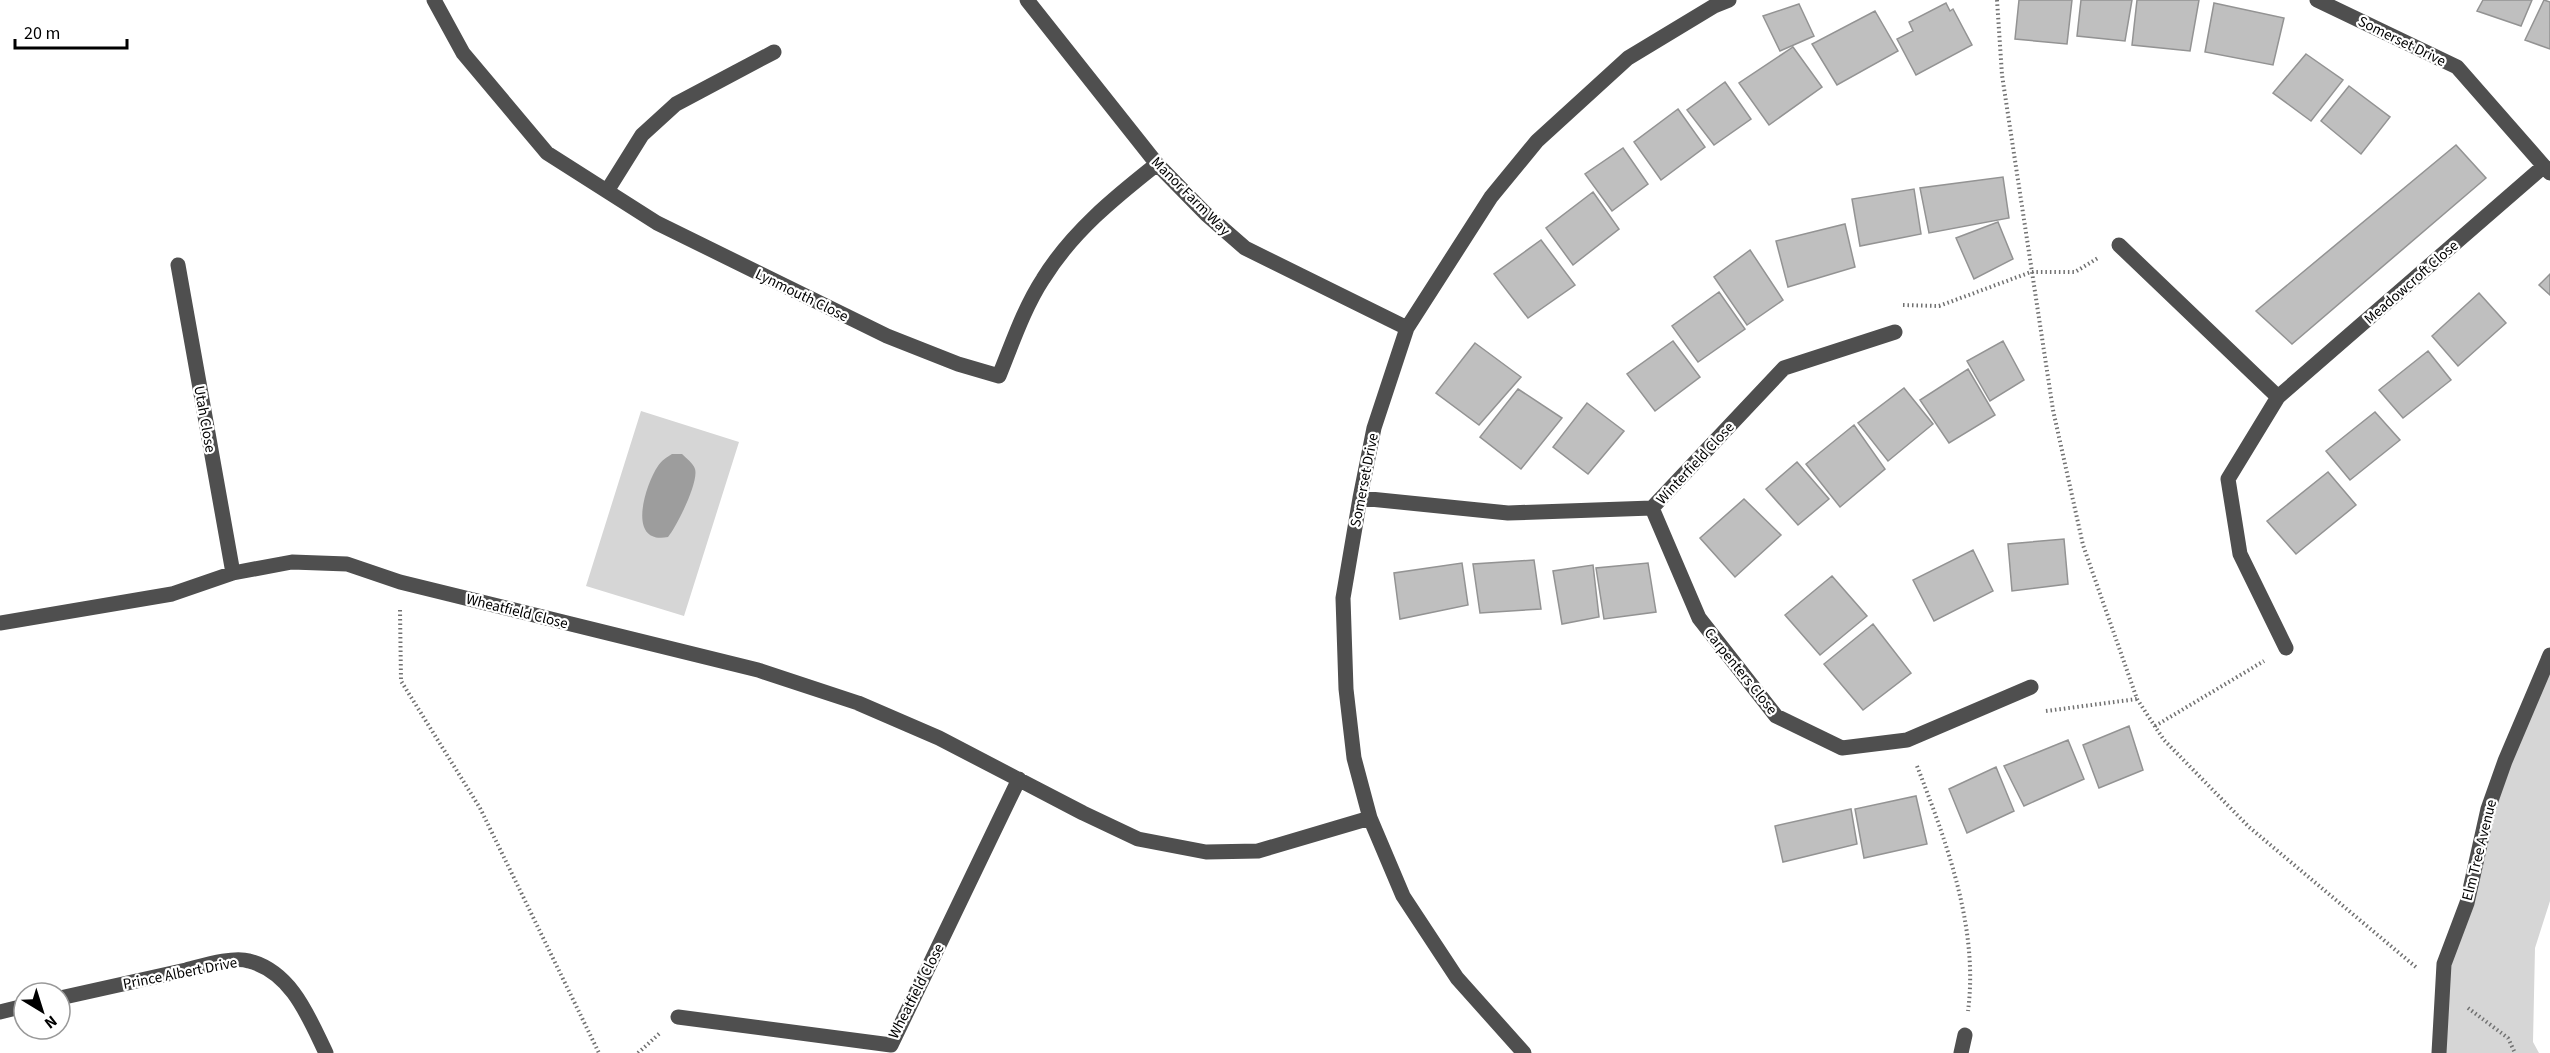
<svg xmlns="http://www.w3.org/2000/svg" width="2550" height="1053" font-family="'Source Sans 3',sans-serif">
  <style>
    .green { fill: #d6d6d6 }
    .water { fill: #9d9d9d }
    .building { fill: #bfbfbf; stroke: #939393; stroke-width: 1.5 }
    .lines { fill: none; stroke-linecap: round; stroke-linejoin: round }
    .path { stroke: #717171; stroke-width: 4; stroke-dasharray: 1.5 3; stroke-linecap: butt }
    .minor { stroke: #4f4f4f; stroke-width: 15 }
    .labels { text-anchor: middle; stroke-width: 4.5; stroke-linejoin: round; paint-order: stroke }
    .street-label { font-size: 15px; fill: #000; stroke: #fff }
  </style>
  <rect width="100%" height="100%" fill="#fff"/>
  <path class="green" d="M641,411L739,442L684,616L586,586Z
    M2550,655V901L2535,948L2533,1042L2539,1053H2442V989L2488,809Z"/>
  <path class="water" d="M672,454H682C686,458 693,463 695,469C699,482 677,526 668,537C626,545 645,485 658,466C661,461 667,457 672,454Z"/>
  <path class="building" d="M2019,0H2072L2067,44L2015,39Z
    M2081,0H2132L2125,41L2077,36Z
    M2137,0H2199L2190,51L2132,45Z
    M2483,0H2532L2521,26L2477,11Z
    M2544,0L2550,2V49L2525,40Z
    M1946,3L1950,11L1953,9L1972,45L1916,75L1897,39L1913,31L1909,22Z
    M2214,3L2284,18L2273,65L2205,52Z
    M1799,4L1814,36L1780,51L1763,16Z
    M1875,11L1898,51L1837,85L1812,44Z
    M1793,47L1822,87L1769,125L1739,83Z
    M2306,54L2343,80L2311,121L2273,93Z
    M1725,82L1751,119L1714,145L1687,110Z
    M2349,86L2390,117L2361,154L2321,121Z
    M1678,109L1705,147L1661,180L1634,142Z
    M2456,145L2486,178L2292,344L2256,311Z
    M1623,148L1648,184L1612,211L1585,174Z
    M2003,177L2009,218L1929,233L1920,188Z
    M1914,189L1921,234L1860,246L1852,199Z
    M1593,192L1619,229L1573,265L1546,228Z
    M1998,222L2013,259L1974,279L1956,238Z
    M1845,224L1855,267L1788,287L1776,241Z
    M1541,240L1575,285L1528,318L1494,274Z
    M1750,250L1783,300L1747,325L1714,277Z
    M2550,274V295L2539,285Z
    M1719,292L1745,329L1698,362L1672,326Z
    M2479,293L2506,323L2458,366L2432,336Z
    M1673,341L1700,377L1655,411L1627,374Z
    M2003,341L2024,380L1990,401L1967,361Z
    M1475,343L1521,377L1479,425L1436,393Z
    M2428,351L2451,380L2403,418L2379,390Z
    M1968,369L1995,415L1949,443L1920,400Z
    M1904,388L1933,424L1888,461L1858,423Z
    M1518,389L1562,418L1521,469L1480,437Z
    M1587,403L1624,431L1588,474L1553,447Z
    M2375,412L2400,440L2350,480L2326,451Z
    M1854,425L1885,469L1840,507L1806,464Z
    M1797,462L1829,499L1798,525L1766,489Z
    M2328,472L2356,505L2296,554L2267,521Z
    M1744,499L1781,535L1735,577L1700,538Z
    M2064,539L2068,584L2012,591L2008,544Z
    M1973,550L1993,591L1934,621L1913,580Z
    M1534,560L1541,609L1480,613L1473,564Z
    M1462,563L1468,605L1400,619L1394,573Z
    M1648,563L1656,612L1604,619L1596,568Z
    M1593,565L1599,617L1562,624L1553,571Z
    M1832,576L1867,616L1820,655L1785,615Z
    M1873,624L1911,673L1863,710L1824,664Z
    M2129,726L2143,770L2099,788L2083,745Z
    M2068,740L2084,779L2024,806L2004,766Z
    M1996,767L2014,811L1967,833L1949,789Z
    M1916,796L1927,844L1864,858L1855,809Z
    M1851,809L1857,844L1783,862L1775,826Z"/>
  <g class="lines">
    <path class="path" d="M1997,0L2002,75L2053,410L2083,545L2137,699L2164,740L2249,827L2417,968
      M1903,305L1939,306L2031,272H2075L2098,258
      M400,610L401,681L480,808L599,1053
      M2046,711L2137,699
      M2155,726L2264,661
      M1917,766C1946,841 1979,928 1968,1011
      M2468,1008L2508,1038L2515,1053
      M638,1053L660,1033"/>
    <path class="minor" d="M434,0L463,53L547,153L657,223L887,336L958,364L999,376C1012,344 1024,308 1043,279C1072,232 1114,198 1157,164
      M1027,0L1157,164L1206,214L1245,248L1407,328
      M2317,0L2457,67L2550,173
      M607,191L642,135L676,104L774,52
      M2119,245L2278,397
      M178,265L233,573
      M1360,498L1508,513L1652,508L1784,368L1895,332
      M1652,508L1699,618L1776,716L1842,748L1907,740L2031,687
      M0,623L172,594L233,573L292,562L347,564L400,582L758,670L858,703L939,738L1083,813L1138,839L1206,852L1258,851L1370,818
      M2286,648L2240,554L2228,479L2278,397L2544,166
      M60,998C102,989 144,979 186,970C202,966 233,956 249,961C292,972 309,1018 326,1053
      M0,1012L24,1006
      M678,1017L891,1045L1019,779
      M1524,1053L1457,978L1403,896L1370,818L1354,758L1346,689L1343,598L1360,498L1374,428L1407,328L1491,197L1537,141L1628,58L1714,6L1729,0
      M1961,1053L1965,1035
      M2439,1053L2444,964L2467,903L2488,809L2505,761L2550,655"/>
  </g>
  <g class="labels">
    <g class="street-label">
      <text transform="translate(2402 41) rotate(26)" y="5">Somerset Drive</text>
      <text transform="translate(1191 196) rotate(45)" y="5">Manor Farm Way</text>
      <text transform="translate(2411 282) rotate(-41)" y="5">Meadowcroft Close</text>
      <text transform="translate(802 295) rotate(26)" y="5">Lynmouth Close</text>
      <text transform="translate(205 419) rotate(80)" y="5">Utah Close</text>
      <text transform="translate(1695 463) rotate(-47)" y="5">Winterfield Close</text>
      <text transform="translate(1364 480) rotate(-79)" y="5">Somerset Drive</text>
      <text transform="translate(517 611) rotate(14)" y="5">Wheatfield Close</text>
      <text transform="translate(1741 671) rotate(51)" y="5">Carpenters Close</text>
      <text transform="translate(2479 850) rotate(-76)" y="5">Elm Tree Avenue</text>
      <text transform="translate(180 973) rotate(-11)" y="5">Prince Albert Drive</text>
      <text transform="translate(916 991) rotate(-63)" y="5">Wheatfield Close</text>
    </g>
  </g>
  <g transform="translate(42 1011) rotate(142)"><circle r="28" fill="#ffffff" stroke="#999999" stroke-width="1.5"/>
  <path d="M0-4.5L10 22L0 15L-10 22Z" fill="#000000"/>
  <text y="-9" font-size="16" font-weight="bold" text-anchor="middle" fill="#000000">N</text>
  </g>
  <path d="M15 39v9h112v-9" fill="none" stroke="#000000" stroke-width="3"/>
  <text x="24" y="39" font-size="18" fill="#000000" stroke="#ffffff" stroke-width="4.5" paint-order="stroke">20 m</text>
</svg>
